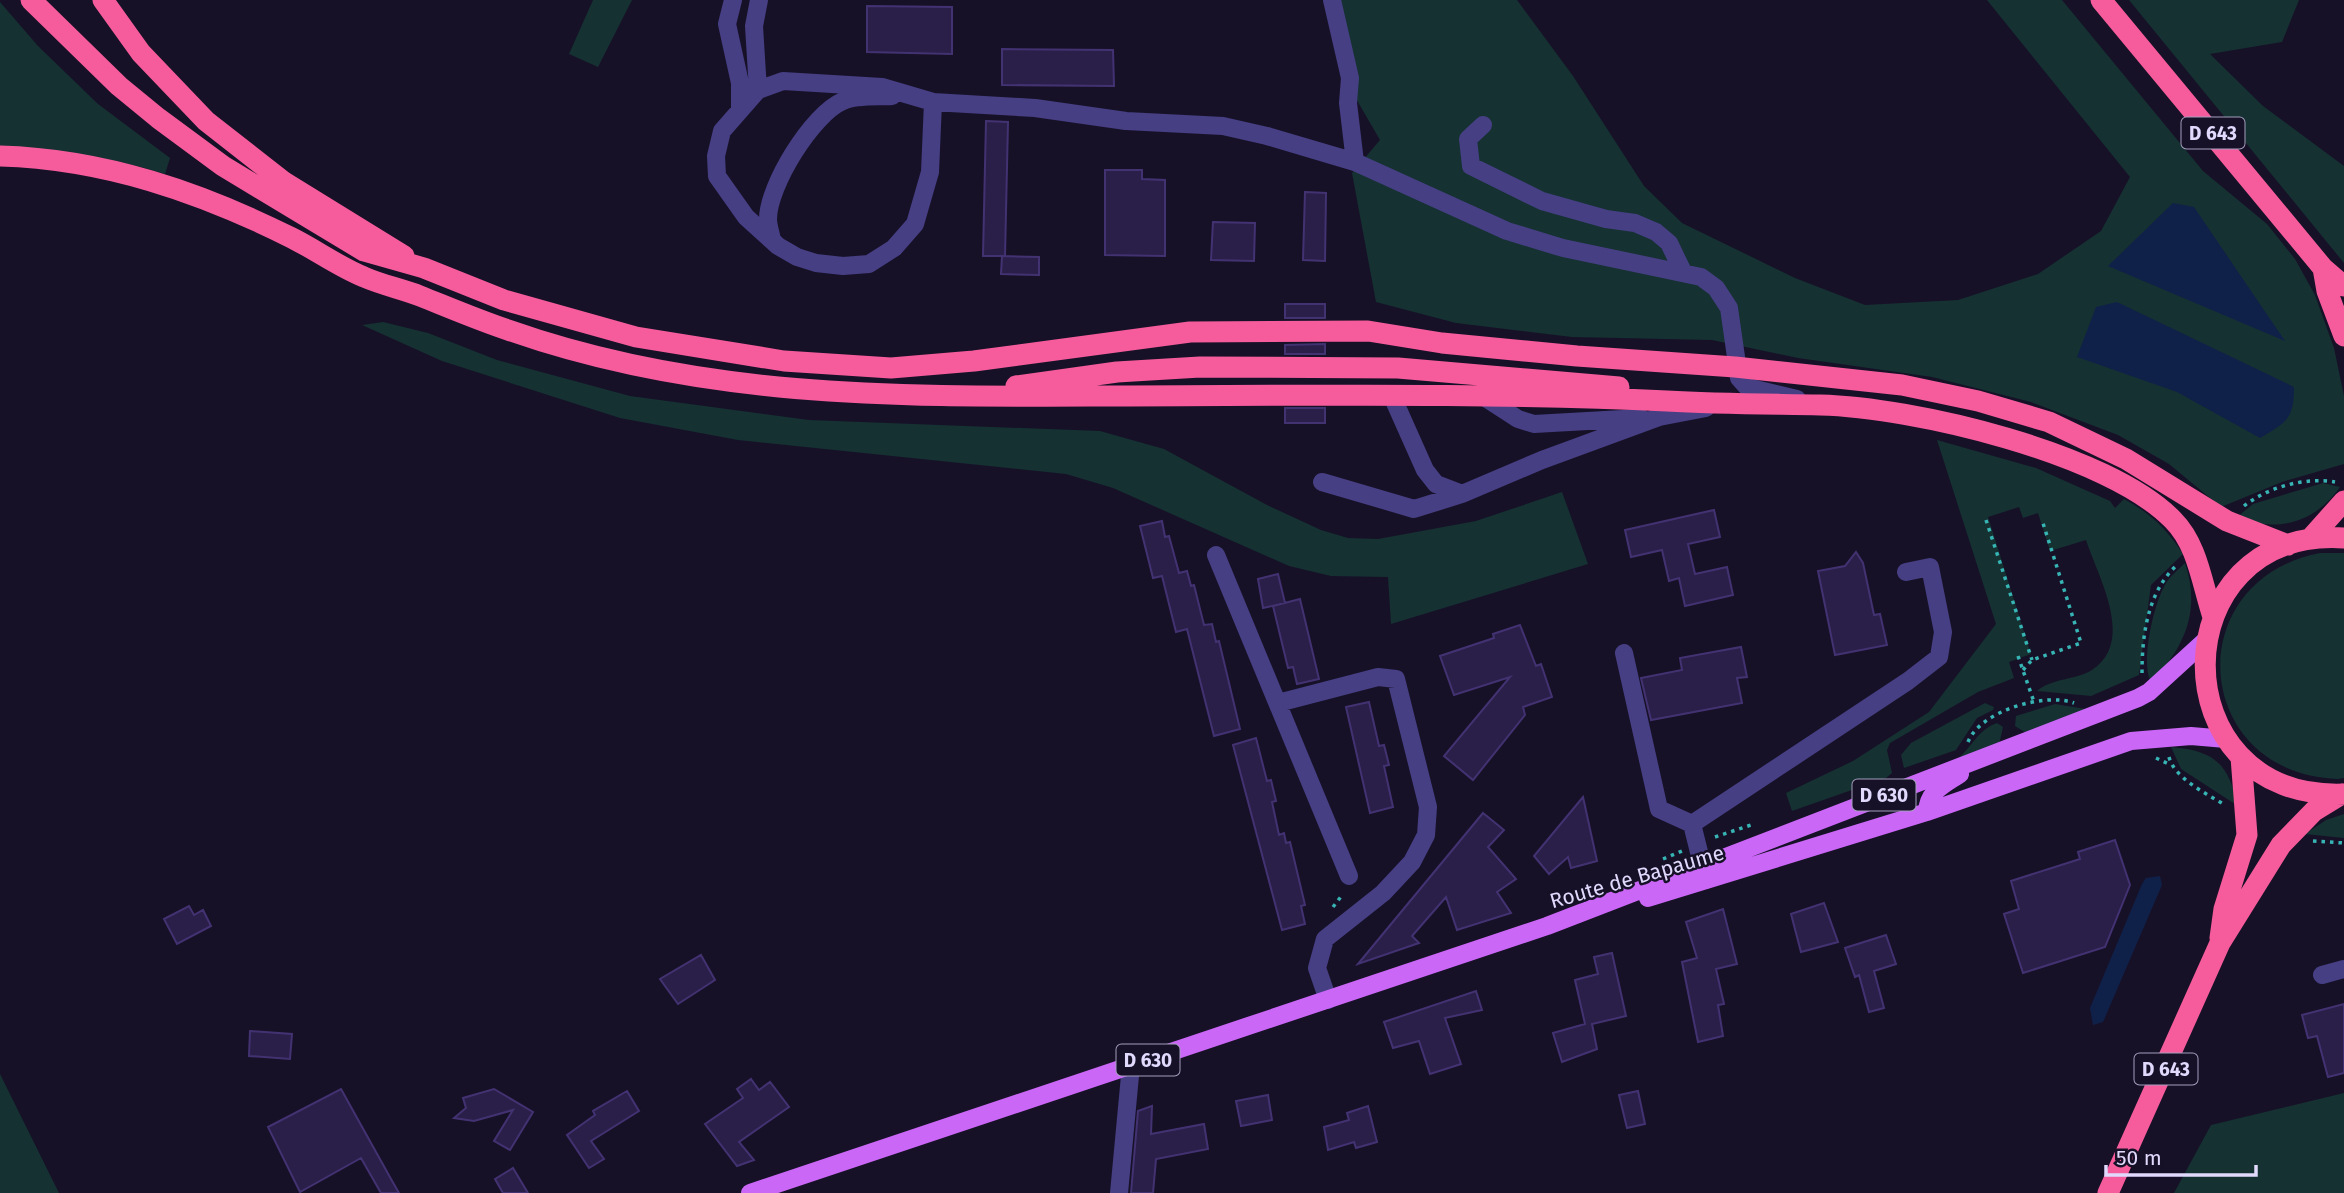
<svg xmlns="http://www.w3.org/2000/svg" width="2344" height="1193" font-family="'Fira Sans',sans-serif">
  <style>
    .green { fill: #153132 }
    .water { fill: #102149 }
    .building { fill: #2a1f48; stroke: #433272; stroke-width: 2 }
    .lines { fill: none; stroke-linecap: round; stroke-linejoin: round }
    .path { stroke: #37b4b4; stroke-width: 3.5; stroke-dasharray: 3.5 5; stroke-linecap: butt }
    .minor { stroke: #463f84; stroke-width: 18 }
    .major { stroke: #cb67f7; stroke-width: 18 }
    .highway { stroke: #f65c9c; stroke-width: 21 }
    .labels { text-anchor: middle; stroke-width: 5; stroke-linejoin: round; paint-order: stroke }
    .shield { fill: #171128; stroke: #a49ebd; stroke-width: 2 }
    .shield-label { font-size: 19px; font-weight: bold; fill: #e1dafd }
    .street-label { font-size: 21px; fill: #e1dafd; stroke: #171128 }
  </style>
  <rect width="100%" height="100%" fill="#171128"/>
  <path class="green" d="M593,0H632L598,67L569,54Z
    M1336,0H1517L1573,76L1644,186L1682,223L1795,278L1865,305L1958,300L2038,274L2101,231L2130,177L1987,0H2062L2203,171L2267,224L2295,259L2315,295L2334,348L2344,396V464L2282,482L2221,507L2169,464L2118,435L2031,402L1932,377L1798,358L1712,340L1572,337L1456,323L1376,302L1352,173L1380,140L1355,97Z
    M2129,0H2299L2282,42L2210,54L2263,106L2344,166V263Z
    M0,2L38,46L98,104L170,158L165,174C112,157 55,149 0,147Z
    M383,322L428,333L497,360L630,396L809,420L1100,431L1164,449L1267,505L1321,530L1348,538L1378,539L1476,521L1562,492L1588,564L1391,624L1388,577L1331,576L1289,566L1113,488L1066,474L738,440L620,418L442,361L362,325Z
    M1937,440L2036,468L2110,501L2115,508L2124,499C2150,513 2167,529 2183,554L2151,585L2139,675L2091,696L2037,691C2052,678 2076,680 2092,670C2136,641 2098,577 2086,540L2050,551L2038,513L2023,518L2019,507L1988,517L2031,654L2009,662L2014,678L1978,692L1890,743L1887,750L1892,773L1886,778L1792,811L1786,793L1853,761L1929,712L1996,624Z
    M2323,483L2340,487C2314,524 2277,532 2236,518L2253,504Z
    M2320,553H2344V778L2338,779C2192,774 2177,581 2320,553Z
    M2185,563C2201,610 2185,648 2151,682C2140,663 2154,602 2166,583C2170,576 2179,569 2185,563Z
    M1985,703L1994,707L1993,710L1977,718L1956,750L1904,768L1901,755L1911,743Z
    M2055,704L2092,710L2028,734L2015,726L2016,716Z
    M1997,723L2003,727L1999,745L1956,760C1972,748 1977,730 1997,723Z
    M2171,747C2216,751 2228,764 2238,806L2181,769Z
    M2344,814V838L2305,834L2326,820Z
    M0,1074L59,1193H0Z
    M2344,1093V1193H2174L2211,1125Z"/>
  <path class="water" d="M2173,203L2194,207L2285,341L2108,266Z
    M2117,302L2294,387C2294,420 2286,422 2260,438L2177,392L2077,357L2096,307Z
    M2160,876L2162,885L2103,1022L2093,1025L2090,1008L2142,884L2146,878Z"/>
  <path class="building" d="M867,6L952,7V54L867,52Z
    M1002,49L1113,50L1114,86L1002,85Z
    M986,121L1008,122L1005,256H983Z
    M1105,170H1142V179L1165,180V256L1105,255Z
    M1305,192L1326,193L1325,261L1303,260Z
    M1213,222L1255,223L1254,261L1211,260Z
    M1002,256L1039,257V275L1001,274Z
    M1285,304H1325V318H1285Z
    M1325,344V354H1285V345Z
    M1285,408H1325V423H1285Z
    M1714,510L1720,537L1688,544L1695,574L1727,567L1733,595L1685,606L1679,578L1669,581L1662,550L1631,557L1625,530Z
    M1162,521L1165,537L1169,536L1179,573L1187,571L1191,586L1194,585L1204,625L1212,624L1216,642L1219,641L1240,729L1214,736L1187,629L1176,632L1162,576L1153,578L1140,526Z
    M1856,552L1863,563L1874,615L1880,614L1887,645L1835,655L1818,571L1845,566Z
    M1278,574L1285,603L1263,608L1258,579Z
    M1300,599L1319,679L1297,684L1293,667L1288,668L1273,606Z
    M1520,625L1536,666L1541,664L1552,697L1523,707L1525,715L1473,780L1444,756L1510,677L1454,695L1440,656L1494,638L1493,634Z
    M1741,647L1747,677L1737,678L1742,703L1651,720L1641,678L1682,670L1680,658Z
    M1369,702L1379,746L1384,745L1389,765L1384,766L1393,807L1370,813L1346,707Z
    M1256,738L1267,781L1271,780L1276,801L1272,802L1279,835L1284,833L1286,843L1290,842L1305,905L1301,906L1305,924L1282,930L1233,745Z
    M1583,797L1597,861L1571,868L1568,857L1549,874L1534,856Z
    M1483,813L1504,830L1488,847L1516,879L1497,892L1511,913L1457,930L1446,897L1412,936L1419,943L1358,964Z
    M2115,840L2130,885L2105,947L2023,973L2004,914L2019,909L2011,881L2080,859L2078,852Z
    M1824,903L1838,942L1801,952L1791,914Z
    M189,906L194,915L203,910L211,926L177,944L164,919Z
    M1723,909L1737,964L1716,969L1724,1004L1718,1005L1723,1036L1698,1042L1682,962L1697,958L1686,922Z
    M1886,935L1896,964L1874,971L1884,1008L1869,1012L1859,975L1855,977L1845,948Z
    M1612,953L1626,1016L1592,1024L1597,1049L1562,1062L1553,1033L1585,1024L1575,980L1598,974L1594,957Z
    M701,955L715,980L678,1004L660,979Z
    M1476,991L1482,1010L1445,1018L1461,1064L1430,1074L1419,1041L1393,1048L1384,1022Z
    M2344,1004V1073L2328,1077L2317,1036L2308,1038L2302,1015Z
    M250,1031L292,1034L290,1059L249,1056Z
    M751,1079L759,1090L770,1082L789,1107L739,1142L754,1160L737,1166L705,1124L743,1098L737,1089Z
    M341,1089L391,1179L399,1193H381L361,1158L300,1192L268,1127Z
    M494,1089L533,1112L510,1150L494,1141L513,1110L474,1121L454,1118L466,1108L463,1098Z
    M627,1091L639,1111L591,1141L604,1159L589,1168L567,1135L595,1115L593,1111Z
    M1638,1091L1645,1124L1627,1128L1619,1095Z
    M1268,1095L1272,1120L1241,1126L1236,1101Z
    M1152,1106L1151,1134L1204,1124L1208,1149L1156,1159L1153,1193H1131L1138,1111Z
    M1368,1106L1377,1142L1356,1148L1354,1142L1328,1150L1324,1127L1349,1120L1347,1113Z
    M513,1168L528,1193H503L495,1179Z"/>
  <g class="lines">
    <path class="path" d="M2244,506C2268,487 2305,477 2335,482
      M1986,520L2032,660
      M2018,656L2034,702
      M2023,670L2032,660L2081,643L2042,520
      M2142,673C2142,633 2148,591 2178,564
      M1968,742C1980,711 2045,692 2074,703
      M2169,757C2174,778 2207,794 2225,805
      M2156,758L2171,765
      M1715,837L1754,824
      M2313,841L2344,843
      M1663,859L1682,851
      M1333,907L1343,894"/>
    <path class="minor" d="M733,0L727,24L740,83V108
      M1332,0L1350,78L1348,103L1355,162
      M758,90L754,26L759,0
      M933,102L930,172L915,224L894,248L869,264L843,266L816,263L797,257L778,246L746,217L717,176L716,156L722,131L758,90L783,81L882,87L933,102L1035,108L1126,121L1223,126L1267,136L1355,162L1507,231L1563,248L1701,277L1716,288L1729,308L1739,378L1747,387L1797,399
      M1483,125L1468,139L1471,166L1542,201L1606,219L1635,223L1656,232L1669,243L1683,272
      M772,240C771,234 768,226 768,219C768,186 812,114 843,101C856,95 877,97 892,96
      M1481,395L1518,419L1534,424L1641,418
      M1392,396L1425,470L1436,484L1462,494
      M1322,482L1414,509L1462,494L1542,460L1659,417L1706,408
      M1216,555L1349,876
      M1624,653L1659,809L1692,824
      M1278,703L1378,677L1396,679L1428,807L1426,835L1412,862L1383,893L1325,939L1317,968L1328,1000
      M1706,880L1692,824L1908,681L1939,657L1943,632L1930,567L1906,572
      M2322,975L2344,969
      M1119,1193L1131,1065"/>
    <path class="major" d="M1927,812C1928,791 1944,785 1960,774
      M1648,898L1927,812L2131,741L2191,736L2226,739
      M750,1193L1547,926L2138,698L2149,692L2206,640"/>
    <path class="highway" d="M31,0L119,86L158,118L223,166L364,251L424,268L504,300L636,337L784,361L891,368L974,361L1190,332L1368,331L1442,343L1577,356L1735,367L1902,385L1978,401L2049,422L2126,459L2227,521L2288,545
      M103,0L141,53L206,121L284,182L404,256
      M2101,0L2323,268L2344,286
      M0,156C104,159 200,192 292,238C316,250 339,267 364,277C382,285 402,289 420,296C450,308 478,320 508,330C698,397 891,397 1090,396C1282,396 1475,392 1667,401C1718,404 1769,404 1820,405C1912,407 2108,453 2173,520C2198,545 2202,584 2213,617
      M2323,268L2327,291L2344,336
      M1016,386L1117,372L1200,367L1398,368L1619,387
      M2310,539L2344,501
      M2344,794C2157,801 2161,526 2344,538
      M2220,938L2224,909L2247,835L2241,757
      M2108,1193L2220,943L2281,845L2314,811L2342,794"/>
  </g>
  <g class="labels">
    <g class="shield">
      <rect x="2181.5" y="117.5" width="63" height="31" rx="5"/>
      <rect x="1852.5" y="779.5" width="63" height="31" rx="5"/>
      <rect x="1116.5" y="1044.5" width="63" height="31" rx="5"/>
      <rect x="2134.5" y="1053.5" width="63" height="31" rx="5"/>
    </g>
    <g class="shield-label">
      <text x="2213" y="140">D 643</text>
      <text x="1884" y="802">D 630</text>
      <text x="1148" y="1067">D 630</text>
      <text x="2166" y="1076">D 643</text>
    </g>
    <g class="street-label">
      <text transform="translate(1637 877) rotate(-16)" y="7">Route de Bapaume</text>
    </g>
  </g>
  <path d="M2106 1165v10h150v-10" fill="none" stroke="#e1dafd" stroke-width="3.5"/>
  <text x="2116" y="1165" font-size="21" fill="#e1dafd" stroke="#171128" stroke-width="5" paint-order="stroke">50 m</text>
</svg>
